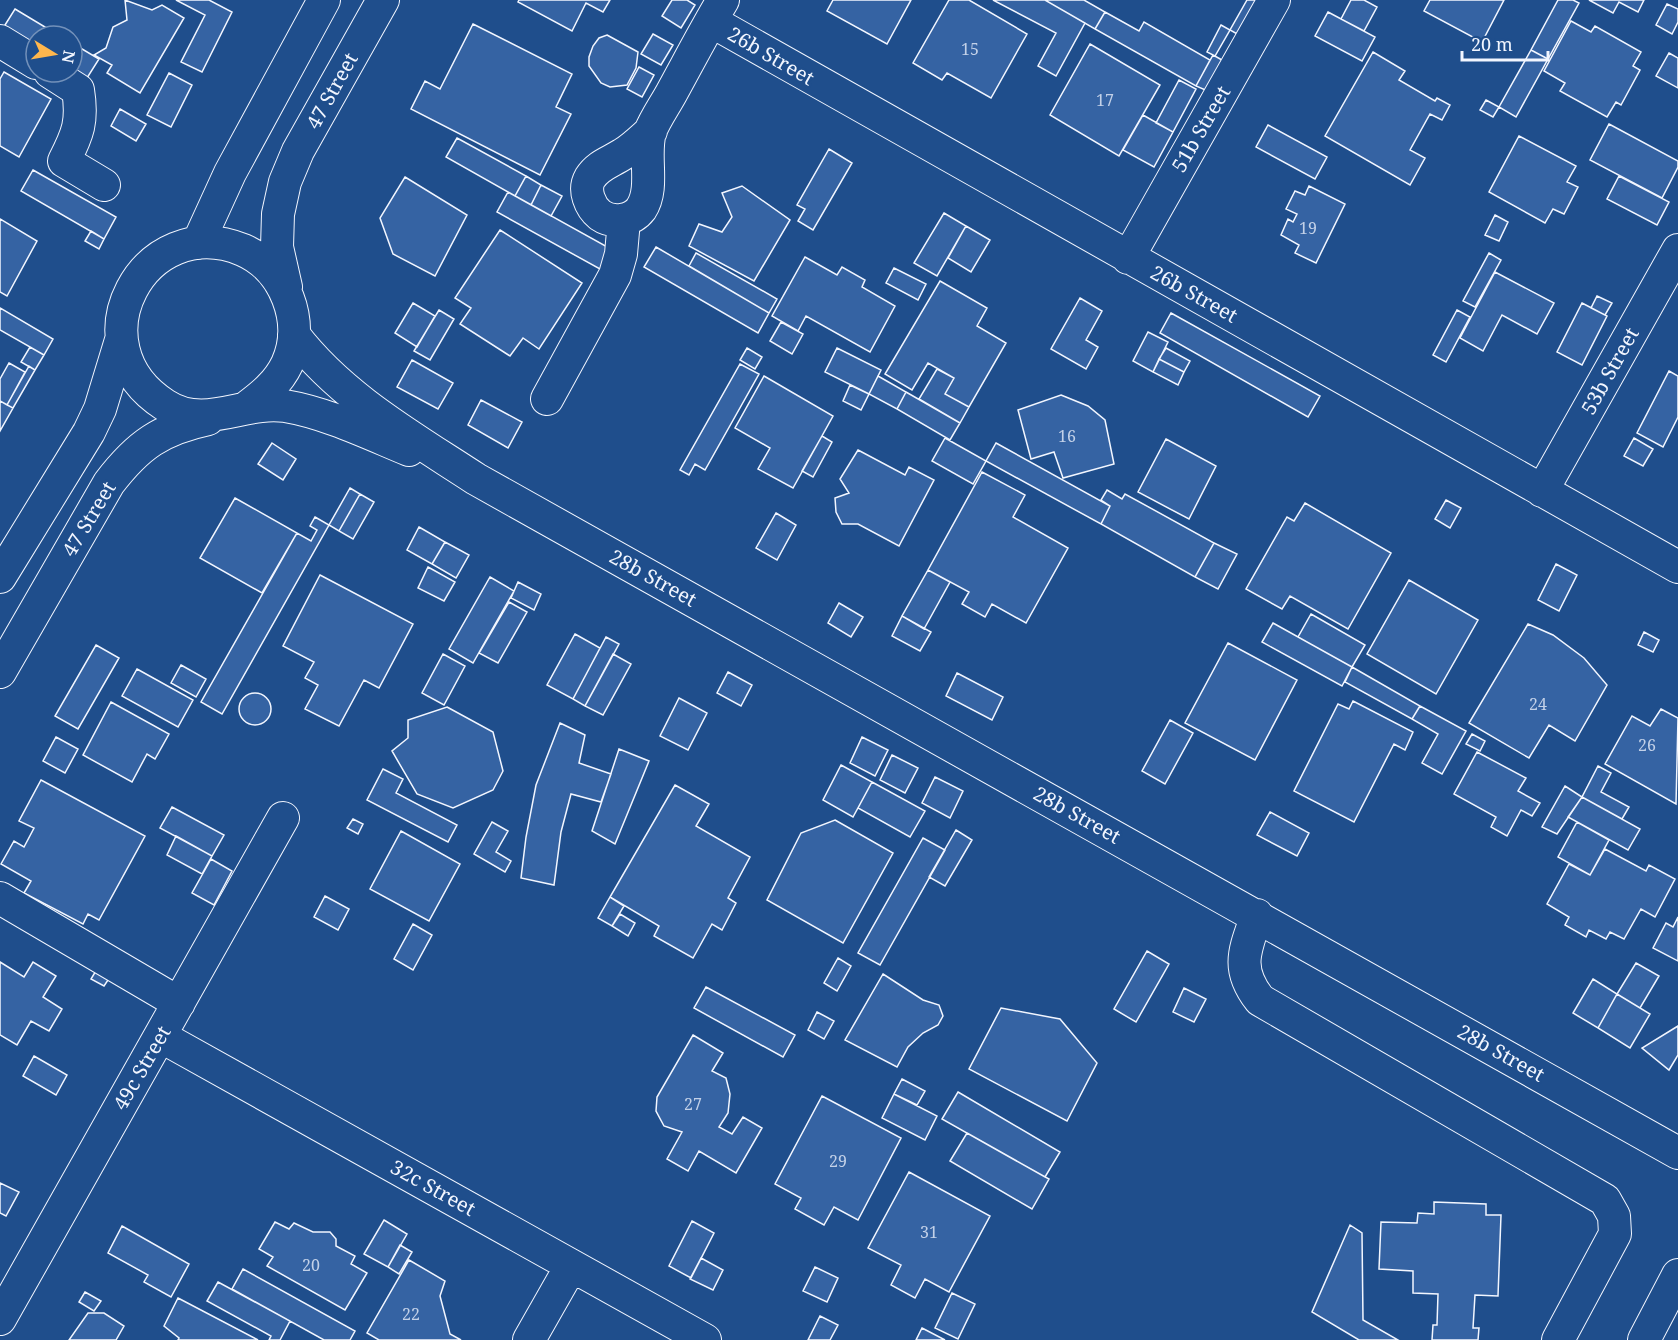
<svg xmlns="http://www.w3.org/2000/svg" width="1678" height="1340" font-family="'Noto Serif',serif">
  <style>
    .building { fill: #3563a3; stroke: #f2f6ff; stroke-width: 1.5 }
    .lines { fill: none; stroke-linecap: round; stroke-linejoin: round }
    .minor-casing { stroke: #f2f6ff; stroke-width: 34 }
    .minor { stroke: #1f4e8c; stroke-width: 32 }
    .labels { text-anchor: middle; stroke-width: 4.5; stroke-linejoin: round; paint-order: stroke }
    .number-label { font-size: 16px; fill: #c3d1e8 }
    .street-label { font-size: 20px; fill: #f2f6ff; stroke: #1f4e8c }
  </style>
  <rect width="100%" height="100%" fill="#1f4e8c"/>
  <path class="building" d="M125,0L152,10L162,5L184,18L140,93L107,73L112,65L94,55L106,48L113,27L127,20Z
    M176,0H209L232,12L202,72L181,62L205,15Z
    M519,0H610L603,12L586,3L572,31L518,2Z
    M672,0H687L695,5L681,28L662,16Z
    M833,0H911L887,44L827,11Z
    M949,0H969L1027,34L991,98L947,73L942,80L913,63Z
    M993,0H1045L1085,23L1056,76L1038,66L1056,33Z
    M1045,0H1084L1105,12L1095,29Z
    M1247,0H1272L1248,40L1230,30Z
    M1351,0H1364L1377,7L1364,31L1341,19Z
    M1430,0H1504L1482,42L1424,11Z
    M1558,0H1573L1579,3L1548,59L1531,50Z
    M1589,0H1644L1638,12L1619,2L1613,13Z
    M1667,4L1678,9V22L1672,34L1656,25Z
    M15,9L60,36H36V50L0,33Z
    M1105,12L1139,31L1144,22L1210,60L1196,86L1095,29Z
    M1328,12L1375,37L1362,61L1315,36Z
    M1571,21L1591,32L1595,26L1641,52L1633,66L1640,70L1621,105L1616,102L1607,117L1560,91L1565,83L1544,71Z
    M473,24L572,74L556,107L571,114L540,175L411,109L425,81L440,89Z
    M1221,25L1230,30L1215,56L1207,52Z
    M653,34L673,45L661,65L641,54Z
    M607,35L638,52L636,68L627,85L610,87L601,83L589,66V57L593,46L599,38Z
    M72,43L99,59L87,78L72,69Z
    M1090,44L1160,85L1119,156L1050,115Z
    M1531,50L1548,59L1516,117L1499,107Z
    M1373,52L1405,71L1399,80L1435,101L1437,98L1450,105L1442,120L1430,114L1410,150L1425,158L1410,185L1325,136Z
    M1669,53L1678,58V88L1656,76Z
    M1213,55L1233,66L1217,95L1196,86Z
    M639,67L654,75L642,97L627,89Z
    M4,72L51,99L19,157L0,146V79Z
    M169,73L192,85L171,127L147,115Z
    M1179,80L1196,89L1173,132L1156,123Z
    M1486,100L1499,107L1493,117L1480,110Z
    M120,109L146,124L136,141L111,126Z
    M1143,115L1173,132L1154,167L1123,150Z
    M1609,124L1678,161V167L1662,198L1590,160Z
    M1268,125L1327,157L1315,179L1256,147Z
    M1519,136L1576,166L1567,182L1578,187L1564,214L1553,209L1545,223L1489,192Z
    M457,138L526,176L515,196L446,157Z
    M829,149L852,163L813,230L798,221L805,209L797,205Z
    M33,170L116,217L104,239L21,191Z
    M526,176L541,185L531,205L515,196Z
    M1619,176L1669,202L1657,225L1607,199Z
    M405,177L467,215L435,276L393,254L380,218Z
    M541,185L562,196L551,216L531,205Z
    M742,186L790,220L754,281L689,246L699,224L722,232L732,217L722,193Z
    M1309,186L1345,204L1316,263L1295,253L1299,245L1281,235L1288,219L1293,222L1297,214L1286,209L1295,191L1305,195Z
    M508,192L620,254L609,274L497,212Z
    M944,213L966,226L937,276L914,263Z
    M1495,215L1508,222L1499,241L1485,235Z
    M0,219L37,241L7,296L0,292Z
    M966,226L990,240L971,272L948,258Z
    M500,230L582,283L539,349L523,338L510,356L460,324L471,308L455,298Z
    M91,231L104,239L99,249L85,241Z
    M656,247L769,313L758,333L644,267Z
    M696,253L777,299L769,313L689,266Z
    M1489,253L1501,260L1475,307L1463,301Z
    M805,257L837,275L842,267L865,280L862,287L895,306L870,352L806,316L798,331L772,316Z
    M894,268L926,284L918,300L886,283Z
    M1495,272L1554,303L1537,334L1502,315L1483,351L1460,338Z
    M940,281L987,308L977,326L1006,343L969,407L945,394L954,378L928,363L912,390L885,374Z
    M1597,296L1612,303L1605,315L1591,308Z
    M1080,298L1102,311L1086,340L1098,347L1086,369L1051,349Z
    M413,303L435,316L417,347L395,333Z
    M1582,303L1607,316L1582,365L1557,352Z
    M0,308L53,339L44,355L0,330Z
    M439,310L454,319L430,360L414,351Z
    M1457,310L1470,317L1446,362L1433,355Z
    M1171,313L1320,396L1308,417L1160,333Z
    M781,322L803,334L792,354L770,341Z
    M1148,332L1168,342L1153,372L1133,361Z
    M30,347L44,355L35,370L21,362Z
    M747,348L762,357L755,369L740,360Z
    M837,348L881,370L869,394L825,372Z
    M1166,348L1190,361L1184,372L1159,359Z
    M1159,359L1184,372L1178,385L1153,372Z
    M412,360L453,383L438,409L397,387Z
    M9,363L25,372L7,405L0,401V379Z
    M740,364L759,374L705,470L695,464L689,475L680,470Z
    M29,366L35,370L13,408L7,405Z
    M937,369L954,378L945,394L969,407L960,423L919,399Z
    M1669,371L1678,376V417L1663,447L1637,433Z
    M764,376L833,416L793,488L758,469L770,448L735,428Z
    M878,376L906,392L897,409L869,394Z
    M850,385L869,394L861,410L843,401Z
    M906,392L960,423L950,440L897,409Z
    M1061,395L1088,406L1105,420L1114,464L1063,478L1054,452L1031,459L1018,410Z
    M481,400L522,422L508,448L468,425Z
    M0,401L13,408L0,431Z
    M822,436L832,442L813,477L802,471Z
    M945,438L986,461L973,484L932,461Z
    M1634,438L1653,449L1643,466L1624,456Z
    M1166,439L1216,466L1189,519L1138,492Z
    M272,443L296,459L283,480L258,464Z
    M996,443L1110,506L1101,524L986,461Z
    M858,450L905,475L909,467L934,480L899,546L858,524H842L836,512L835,498L849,493L840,479Z
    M982,472L1025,495L1013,517L1068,548L1026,623L992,604L985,617L962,604L969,592L928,570Z
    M350,488L360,494L339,531L329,525Z
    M1107,490L1122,499L1125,494L1214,543L1195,577L1101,524L1110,506L1101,500Z
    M360,494L374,502L353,539L339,531Z
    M235,498L297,533L262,593L200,558Z
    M1446,500L1461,508L1450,528L1435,519Z
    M1305,503L1391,553L1348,629L1290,596L1282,609L1246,589L1287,517L1294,521Z
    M776,513L796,525L777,560L756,548Z
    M315,517L329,525L222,714L201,702L297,533L311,541L317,530L310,526Z
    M419,527L445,542L432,564L407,550Z
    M445,542L469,555L456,578L432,564Z
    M1214,543L1237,554L1218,589L1195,577Z
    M1556,564L1577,575L1559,611L1538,600Z
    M428,567L455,582L444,601L418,588Z
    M928,570L950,582L924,629L902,616Z
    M320,575L413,624L379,688L364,680L339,726L305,709L318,685L305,678L314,662L283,646Z
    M490,577L514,591L473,663L449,649Z
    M1409,580L1478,620L1436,694L1367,654Z
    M518,582L541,594L534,610L511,598Z
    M509,602L527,612L498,663L479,653Z
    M839,603L863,617L851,637L828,623Z
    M1311,614L1365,645L1352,667L1298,637Z
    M902,616L931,632L920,651L892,636Z
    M1273,623L1352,667L1342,686L1262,642Z
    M1528,624L1553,635L1584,658L1607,685L1575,741L1549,725L1529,758L1469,723Z
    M1644,632L1659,640L1653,652L1638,645Z
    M575,634L600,648L573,699L547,685Z
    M606,637L619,644L585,706L573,699Z
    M1228,643L1297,680L1255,760L1185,723Z
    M96,645L119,658L78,729L55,716Z
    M443,654L465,666L444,705L422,693Z
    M613,654L631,664L603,715L585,706Z
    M181,665L206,679L196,697L171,683Z
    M1352,667L1420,706L1412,719L1345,682Z
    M137,669L193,700L178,727L122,696Z
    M728,672L752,685L741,706L717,693Z
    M957,673L1003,697L992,720L946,696Z
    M239 709a16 16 0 1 1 32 0a16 16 0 1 1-32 0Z
    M679,698L707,713L688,750L660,736Z
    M1353,701L1413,732L1405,750L1394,744L1354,822L1294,791L1338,704L1349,709Z
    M111,702L169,734L155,759L147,754L132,782L83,755Z
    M1420,706L1466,731L1442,774L1422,763L1438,734L1412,719Z
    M447,707L493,732L503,771L493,790L453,808L417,794L392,751L408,738V720Z
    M1661,709L1678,718L1676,804L1605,764L1632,716L1650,726Z
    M1170,720L1193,733L1165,784L1142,771Z
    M560,723L585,735L579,763L611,774L601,802L571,794L561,832L554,885L521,878L526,837L536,785Z
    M1472,734L1485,741L1480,751L1466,744Z
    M56,737L78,749L65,773L43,761Z
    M862,737L888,750L875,776L850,763Z
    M619,749L649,761L615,844L592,831Z
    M1477,752L1526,778L1518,791L1540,803L1532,816L1521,810L1507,836L1491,827L1496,817L1454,794Z
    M892,755L918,768L905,793L880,780Z
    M841,765L872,782L853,817L823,800Z
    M1598,766L1611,773L1601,792L1629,807L1622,819L1582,797Z
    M383,769L403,779L396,793L457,825L448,842L367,800Z
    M935,777L963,791L950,818L922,803Z
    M41,780L145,836L99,920L88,914L83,924L24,893L31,881L1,864L14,841L24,847L34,828L19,821Z
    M872,782L925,811L910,837L858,808Z
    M675,785L709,804L696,826L750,857L728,898L736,903L722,930L712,924L693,958L654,936L659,926L610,897Z
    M1565,786L1582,797L1557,834L1542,827Z
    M1582,797L1640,829L1628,850L1568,817Z
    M172,807L224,835L212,856L160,828Z
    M1270,812L1309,833L1297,856L1257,835Z
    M353,819L363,824L358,834L347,828Z
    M835,820L893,853L843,943L767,900L801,833Z
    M492,822L508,831L496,852L511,861L505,872L474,854Z
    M1577,822L1609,840L1590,875L1558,857Z
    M956,830L972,840L945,886L929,877Z
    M401,831L460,864L429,921L370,889Z
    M176,836L212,856L202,874L167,855Z
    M923,838L945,850L880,965L858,953Z
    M1605,849L1646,871L1649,865L1675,879L1655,917L1641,909L1624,939L1610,932L1606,939L1589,930L1586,937L1565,925L1569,917L1547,904L1569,864L1590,875Z
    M211,859L232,871L214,905L192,893Z
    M325,896L349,909L338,930L314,917Z
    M610,897L624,906L612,926L598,918Z
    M620,914L635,923L628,936L612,926Z
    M1678,917V961L1653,948L1666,923L1673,927Z
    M413,924L432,935L413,970L394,959Z
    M1147,951L1169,964L1136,1022L1114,1009Z
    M838,958L851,966L837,991L824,983Z
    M0,962L24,977L33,962L56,976L43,997L62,1009L49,1031L31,1021L17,1045L0,1035Z
    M1636,963L1659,976L1640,1008L1617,994Z
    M97,969L110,977L104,986L91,979Z
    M883,974L923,1000L939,1005L943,1016L938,1025L923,1033L908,1047L897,1067L845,1040Z
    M1593,979L1617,994L1598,1028L1573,1013Z
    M706,987L795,1035L783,1057L694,1008Z
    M1184,988L1206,999L1194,1022L1173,1012Z
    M1617,994L1650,1014L1630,1048L1598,1028Z
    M1001,1008L1060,1019L1097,1063L1067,1121L969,1069Z
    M817,1012L834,1021L824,1039L808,1030Z
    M1678,1026V1055L1669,1070L1642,1048Z
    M693,1035L723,1053L712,1071L726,1078L730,1094L728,1113L719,1127L732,1134L743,1117L762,1128L736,1173L699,1151L688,1171L667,1159L682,1132L664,1126L656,1111L657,1097Z
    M34,1056L67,1075L56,1095L23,1076Z
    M902,1079L925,1091L917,1105L894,1094Z
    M958,1092L1060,1152L1045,1177L942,1119Z
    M894,1094L937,1116L925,1140L882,1118Z
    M822,1096L901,1138L858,1220L834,1207L824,1225L795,1209L801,1198L775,1184Z
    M967,1133L1049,1179L1032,1209L950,1161Z
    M909,1172L990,1216L949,1292L925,1279L915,1298L891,1285L901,1265L868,1248Z
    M0,1183L19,1192L6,1216L0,1213Z
    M1434,1202L1486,1204V1215H1501L1498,1296L1475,1295L1473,1328H1479L1478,1340H1432L1433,1325H1437L1438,1294L1413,1293V1271L1379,1269L1381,1222L1417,1223L1418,1213L1434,1214Z
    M384,1220L407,1234L388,1267L364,1254Z
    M692,1221L714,1233L691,1278L669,1266Z
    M275,1222L289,1229L294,1223L313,1232H330L336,1239V1246L355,1256L351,1264L367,1273L345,1310L267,1266L273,1257L259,1249Z
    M1350,1225L1362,1233L1363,1320L1398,1340H1359L1312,1312Z
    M122,1226L189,1264L171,1297L144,1282L148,1275L108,1253Z
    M400,1245L412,1252L399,1274L388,1267Z
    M701,1258L723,1270L713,1290L690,1279Z
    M409,1260L445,1281L440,1296L450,1334L461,1340H379L367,1333Z
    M815,1267L838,1278L827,1302L803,1291Z
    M243,1269L355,1331L350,1340H324L232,1289Z
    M218,1282L290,1321L280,1340H269L271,1336L207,1301Z
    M85,1292L101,1301L94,1311L79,1302Z
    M952,1293L975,1304L958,1339L935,1328Z
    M178,1298L258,1340H178L179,1338L164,1326Z
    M88,1313H104L124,1326L116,1340H69Z
    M820,1316L838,1325L830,1340H808Z
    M922,1328L945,1340H916Z"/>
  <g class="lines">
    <g class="minor-casing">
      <path id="minor" d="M711,21L1678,567
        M0,41L36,63
        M50,72L78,90C83,121 78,134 64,161L104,185
        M651,131C642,139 633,148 623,154C611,162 598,165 590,178C583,190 590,207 600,215C613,224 632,221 641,209C655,188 643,156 650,132C655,119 665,105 672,92C689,61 705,30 723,0
        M198,243L230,173L324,0
        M1128,258L1274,0
        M286,287L277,247L278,214L285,182L298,151L383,0
        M294,335C341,397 412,437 476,479L1678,1153
        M547,399L615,275L621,254L624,220
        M247,407C263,395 278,383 287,364C306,322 285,268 243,250C144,209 71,345 165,405C205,431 244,400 285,406C327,413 370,434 409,450
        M1542,491L1678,250
        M0,577L89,432L100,409L121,340
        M0,672L109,483C138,445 161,429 208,419
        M0,898L179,1003
        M1257,915C1245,950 1235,968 1260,1000L1605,1200L1614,1216L1615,1234L1558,1340
        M160,1036L705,1340
        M0,1319L283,818
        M529,1340L571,1266
        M1644,1340L1678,1275"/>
    </g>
    <use href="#minor" class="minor"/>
  </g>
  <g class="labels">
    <g class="number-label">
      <text x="970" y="55">15</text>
      <text x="1105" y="106">17</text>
      <text x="1308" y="234">19</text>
      <text x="1067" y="442">16</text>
      <text x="1538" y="710">24</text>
      <text x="1647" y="751">26</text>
      <text x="693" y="1110">27</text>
      <text x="838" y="1167">29</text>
      <text x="929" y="1238">31</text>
      <text x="311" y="1271">20</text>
      <text x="411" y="1320">22</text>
    </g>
    <g class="street-label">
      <text transform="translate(771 56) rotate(30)" y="7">26b Street</text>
      <text transform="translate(332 91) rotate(-61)" y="7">47 Street</text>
      <text transform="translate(1201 129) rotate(-60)" y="7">51b Street</text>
      <text transform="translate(1194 294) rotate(29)" y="7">26b Street</text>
      <text transform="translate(1610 371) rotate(-61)" y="7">53b Street</text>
      <text transform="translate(89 519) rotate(-59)" y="7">47 Street</text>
      <text transform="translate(653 578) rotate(29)" y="7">28b Street</text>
      <text transform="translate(1077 815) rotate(29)" y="7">28b Street</text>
      <text transform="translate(1501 1053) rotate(29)" y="7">28b Street</text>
      <text transform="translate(142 1068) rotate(-60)" y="7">49c Street</text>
      <text transform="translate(433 1188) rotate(29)" y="7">32c Street</text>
    </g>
  </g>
  <g transform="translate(54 54) rotate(101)"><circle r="28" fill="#1f4e8c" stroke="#7391ba" stroke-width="1.5"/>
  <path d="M0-4.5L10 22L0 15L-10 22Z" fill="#ffb74d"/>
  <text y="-9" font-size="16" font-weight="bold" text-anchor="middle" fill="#f2f6ff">N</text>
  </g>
  <path d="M1462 51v9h86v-9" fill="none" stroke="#f2f6ff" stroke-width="3"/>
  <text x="1471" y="51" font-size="18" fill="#f2f6ff" stroke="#1f4e8c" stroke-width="4.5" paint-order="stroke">20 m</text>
</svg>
